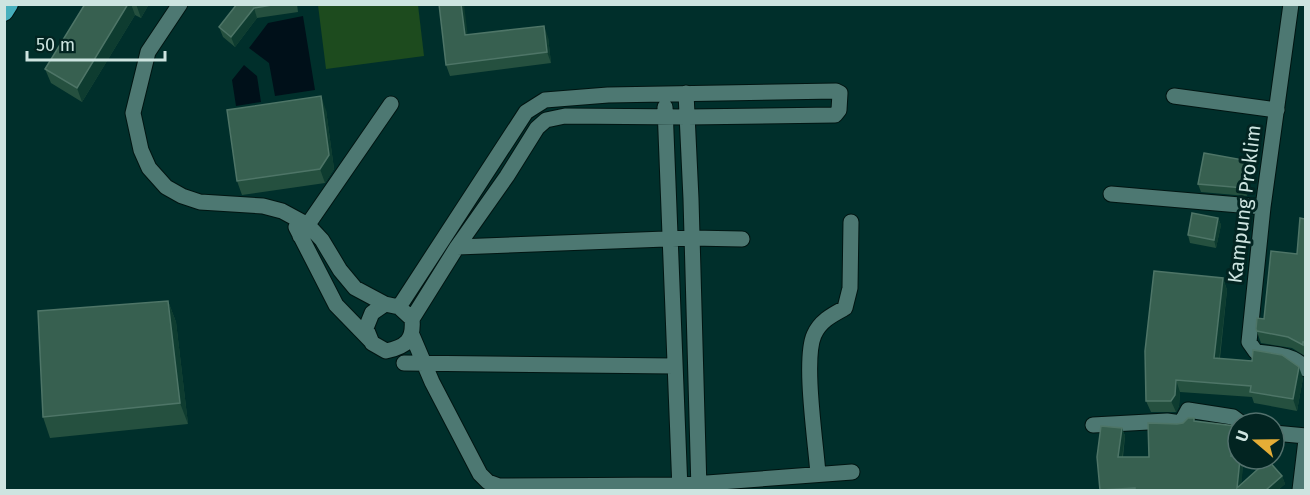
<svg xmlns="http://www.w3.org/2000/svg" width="1310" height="495" font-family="'Fira Sans',sans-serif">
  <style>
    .green { fill: #1d4b1e }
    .water { fill: #001019 }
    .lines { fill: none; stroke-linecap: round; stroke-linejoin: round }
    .street-casing { stroke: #011512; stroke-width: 17 }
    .highway-casing { stroke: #011512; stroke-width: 20 }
    .street { stroke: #4d7872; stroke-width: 15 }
    .highway { stroke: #46afbc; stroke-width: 18 }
    .wall { fill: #25503f }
    .shaded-wall { fill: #0e3c30 }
    .building { fill: #376050; stroke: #4e7567; stroke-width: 1.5 }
    .labels { text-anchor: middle; stroke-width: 6; stroke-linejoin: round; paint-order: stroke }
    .street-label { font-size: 20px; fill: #cde4e0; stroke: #022421 }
  </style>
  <rect width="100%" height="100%" fill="#002f2b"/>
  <path class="green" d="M318,5H418L424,56L326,69Z"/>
  <path class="water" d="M303,16L315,90L275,96L269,63L249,48L268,23Z
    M244,65L257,76L261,102L236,106L232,80Z"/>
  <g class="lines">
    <g class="street-casing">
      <path id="street" d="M180,4L148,52L133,113L141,150L149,168L166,187L182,196L200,202L263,206L282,211L308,225L322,240L340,270L355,288L385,304L399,307L412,319C414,340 406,347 386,351L372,343L366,328L372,313L385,304
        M1291,4L1263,207L1249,342L1256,352C1273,354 1294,354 1306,369
        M686,93L691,199L699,490
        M1174,96L1277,110
        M665,107L680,490
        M1111,194L1263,207
        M296,227L336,305L371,341
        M300,236L391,104
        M457,247L692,238L742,239
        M399,307L526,112L545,100L608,95L836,91L840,93L839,110L835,115L687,117L565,116L546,120L537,128L507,176L457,247L412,319
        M412,335L432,382L480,474L488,482L499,486L680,485L852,472
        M404,363L674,366
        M1093,425L1167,421L1181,423L1188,410L1233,417L1241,423
        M1274,433L1306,436
        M818,474C816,444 803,360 814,335C820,321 832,315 845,308L850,288L851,222
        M1300,490L1306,440"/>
    </g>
    <g class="highway-casing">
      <path id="highway" d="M4,12L9,4"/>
    </g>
    <use href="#street" class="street"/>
    <use href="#highway" class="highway"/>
  </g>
  <path class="wall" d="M85,4H149L141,18L135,15L82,102L51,83L45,69Z
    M237,4H297L298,12L257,18L235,47L223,37L219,27Z
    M467,35L548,37L551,63L450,76L446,65Z
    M326,110L334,169L325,183L242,195L237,181Z
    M1252,169L1247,196L1201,192L1198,184Z
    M1218,218L1221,225L1216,248L1190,243L1188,235Z
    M1305,219V356L1292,348L1261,343L1256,329L1264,319L1297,254Z
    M1223,278L1227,290L1220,358L1303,378L1297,411L1254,403L1252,397L1180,392L1179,406L1176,412H1151L1146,401Z
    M168,301L176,322L188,424L50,438L43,417Z
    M1195,421L1235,426L1238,434L1235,456L1243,465L1241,484L1282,476L1285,484L1278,490H1100L1122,428L1125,436L1123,457H1149L1177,424Z"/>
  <path class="shaded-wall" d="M128,4H131L135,15L82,102L77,88Z
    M136,4H149L141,18Z
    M461,4H464L469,46L465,35Z
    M254,8L257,18L235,47L231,37Z
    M544,26L548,37L551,63L547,52Z
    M321,96L326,110L334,169L325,183L320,169Z
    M1249,161L1252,169L1247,196L1244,188Z
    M1218,218L1221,225L1216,248L1214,240Z
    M1223,278L1227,290L1218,369L1214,358Z
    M168,301L176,322L188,424L180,403Z
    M1299,367L1303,378L1297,411L1293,399Z
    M1176,380L1180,392L1179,406L1176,412L1171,401Z
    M1235,426L1238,434L1234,464L1231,456Z
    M1122,428L1125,436L1121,465L1118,457Z
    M1240,459H1241L1243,465L1241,490L1237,488Z
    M1282,476L1285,484L1278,490H1266Z"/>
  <path class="building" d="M85,4H128L77,88L45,69Z
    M237,4H278L254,8L231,37L219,27Z
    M439,4H461L465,35L544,26L547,52L446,65Z
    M321,96L329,155L320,169L237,181L227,110Z
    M1204,153L1249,161L1244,188L1198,184Z
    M1192,213L1218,218L1214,240L1188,235Z
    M1300,218L1305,219V342H1303V345L1288,337L1257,331L1256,329L1257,318L1264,319L1271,251L1297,254Z
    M1154,271L1223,278L1214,358L1252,361L1253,350L1282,355L1299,367L1293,399L1250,392L1251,386L1176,380L1175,395L1171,401H1146L1145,351Z
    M168,301L180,403L43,417L38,311Z
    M1188,418H1194V421L1235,426L1231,456L1238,457V459H1240L1237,488L1268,460L1282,476L1266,490H1135V488L1100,490L1097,457L1101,426L1122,428L1118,457H1149L1148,423L1177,424L1183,423Z"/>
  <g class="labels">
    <g class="street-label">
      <text transform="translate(1244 204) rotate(-83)" y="7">Kampung Proklim</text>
    </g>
  </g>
  <rect width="1310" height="495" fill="none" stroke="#cde4e0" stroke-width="12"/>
  <g transform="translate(1256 441) rotate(290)"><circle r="28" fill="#022421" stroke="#53716d" stroke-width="1.5"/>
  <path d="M0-4.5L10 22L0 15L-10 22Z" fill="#e5ad36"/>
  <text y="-9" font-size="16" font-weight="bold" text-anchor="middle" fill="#cde4e0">U</text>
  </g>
  <path d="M27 51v9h138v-9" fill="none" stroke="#cde4e0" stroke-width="3"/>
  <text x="36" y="51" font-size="18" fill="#cde4e0" stroke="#022421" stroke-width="4.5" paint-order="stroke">50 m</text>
</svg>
